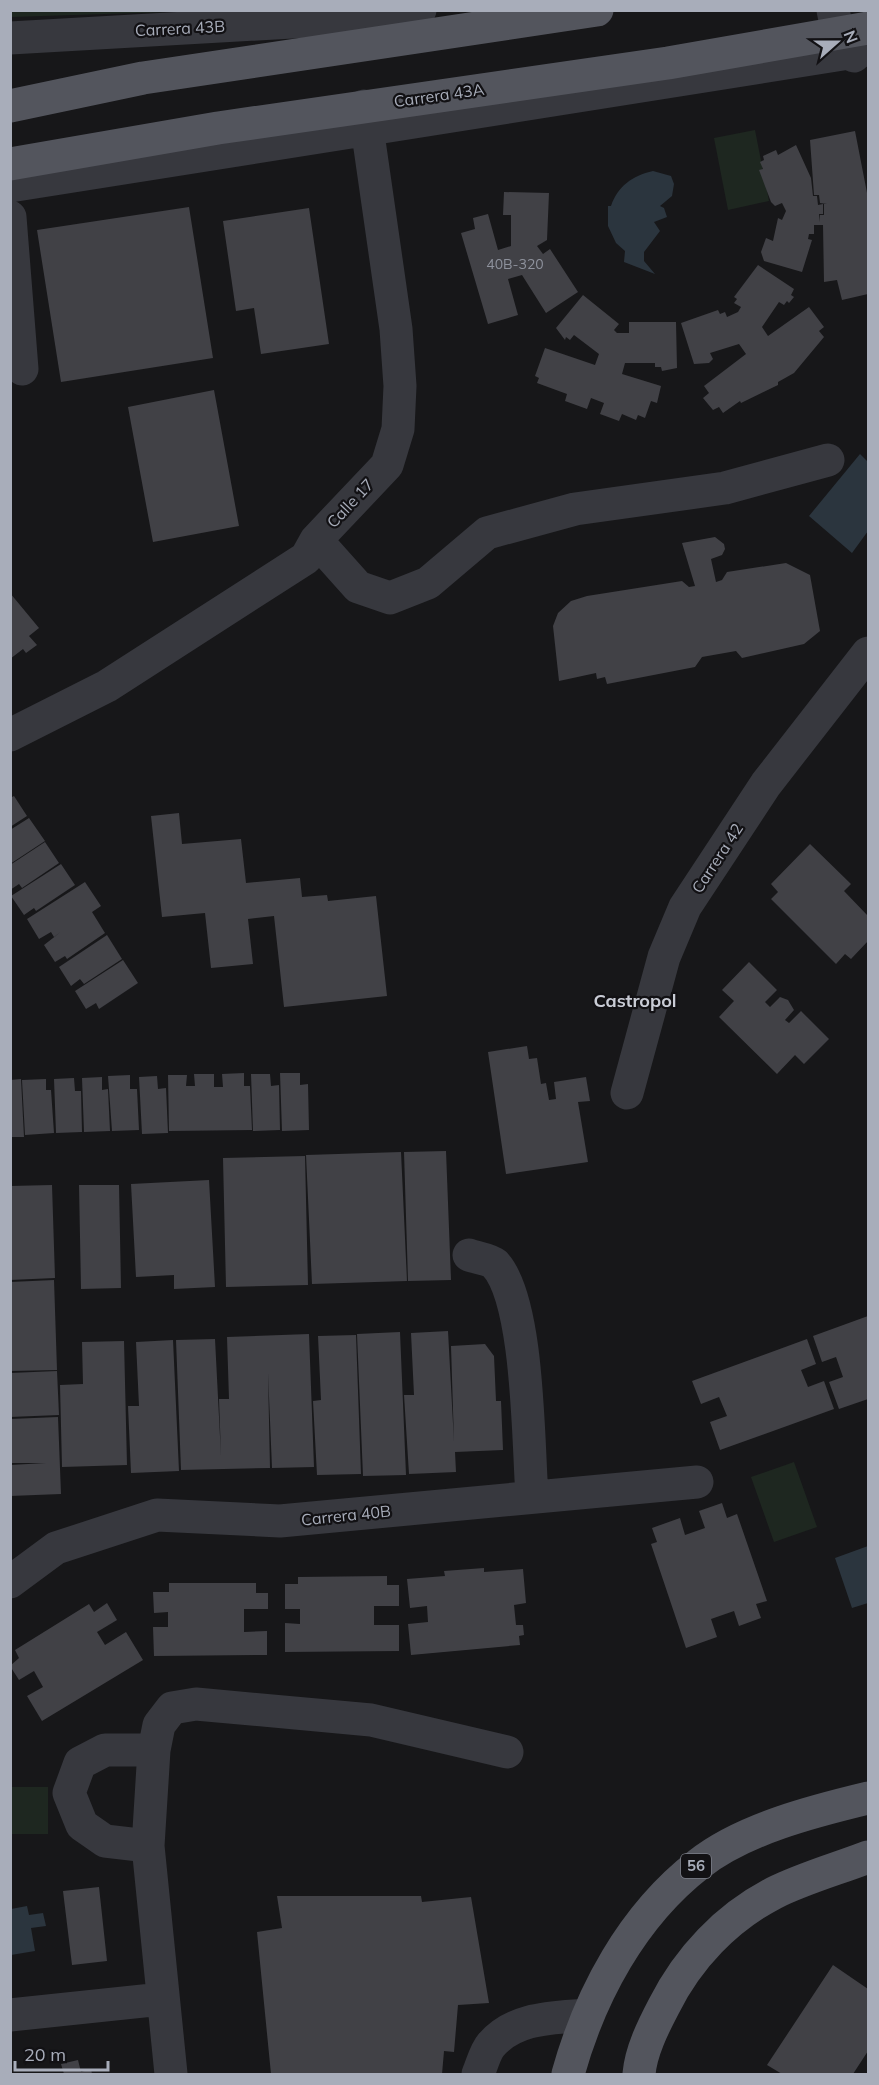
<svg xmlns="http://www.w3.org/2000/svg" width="879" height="2085" font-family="Mulish,sans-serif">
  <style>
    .green { fill: #1e2720 }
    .water { fill: #2b353e }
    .building { fill: #414146 }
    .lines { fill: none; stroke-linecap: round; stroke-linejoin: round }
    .minor { stroke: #37383e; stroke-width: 33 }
    .major { stroke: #53555d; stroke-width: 33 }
    .labels { text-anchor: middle; stroke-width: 4.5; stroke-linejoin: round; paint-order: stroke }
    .number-label { font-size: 14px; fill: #8e929d }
    .shield { fill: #121114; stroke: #7b7e88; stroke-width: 1.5 }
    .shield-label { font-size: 15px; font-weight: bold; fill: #a8adba }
    .street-label { font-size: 16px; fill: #a8adba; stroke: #121114 }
    .neighbourhood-label { font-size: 18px; font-weight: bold; fill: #c9ccd5; stroke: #121114 }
  </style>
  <rect width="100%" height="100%" fill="#171719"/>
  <path class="green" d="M11,10H199V11L11,17Z
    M755,130L769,201L728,210L714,138Z
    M794,1462L817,1527L774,1542L751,1477Z
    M11,1787H48V1834H11Z"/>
  <path class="water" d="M653,171L671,176L674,184L672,196L660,206L664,208L667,217L654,222L660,231L644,252V261L655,274L624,262L625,251L616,243L608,226V206H611C618,186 632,176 653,171Z
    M860,454L868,462V531L852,553L809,516Z
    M868,1546V1603L852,1608L835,1558Z
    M27,1906L29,1915L43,1913L46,1926L31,1928L35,1951L11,1955V1909Z"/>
  <path class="building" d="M855,131L868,198V294L842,300L837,280L824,282L823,225H814V234H809L808,239L812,240L802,272L764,261L761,252L766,238L773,241L778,218L782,220L786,211L782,203L775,206L771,202L759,170L763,169L760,162L764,160L763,156L776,150L778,155L796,145L811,178L813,196H817L818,205L823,204V214H819L820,222V215H824V204H827L820,203L819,195H814L810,140Z
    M504,192L549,193L547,240L537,246L543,254L550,249L578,292L546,313L522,275L508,279L518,315L488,324L461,233L475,229L473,218L488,214L498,250L511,246V215H503Z
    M189,207L213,358L61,382L37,230Z
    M309,208L329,344L261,354L254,308L236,311L223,221Z
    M758,265L794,289L791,295L794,297L789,303L787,301L784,305L779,302L762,327L768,336L809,307L824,327L819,331L824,337L794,373L778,382V385L741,403L740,401L723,413L719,407L713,410L703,398L709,393L704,386L746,354L739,344L710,353L713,359L709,363L694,364L681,323L718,310L720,314L725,312L727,317L738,312L741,307L734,303L737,299L734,297Z
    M583,295L619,324L614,330L617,333H629V322H676L677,368L662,371L661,367H655V363H625L622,374L661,386L657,403L651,401L645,418L638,415L636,420L622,414L619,421L600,414L604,403L591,398L587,409L565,401L567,394L537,383L539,378L535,376L545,348L595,365L599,354L574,335L570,340L566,337L565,340L556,328Z
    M214,390L239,526L153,542L128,407Z
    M715,537L724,544L725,549L722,555L711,559L716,582L722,580L727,572L786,563L810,575L820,631L804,644L742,658L736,651L702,657L695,667L607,684L605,677L597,679L596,673L559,681L553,626L558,613L571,601L587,596L682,581L689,587L695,586L682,543Z
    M10,593L39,628L29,636L37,645L26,653L23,649L10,659Z
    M14,796L27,816L10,827V798Z
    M179,813L182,844L241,839L246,883L300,878L302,897L327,895L328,901L376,896L387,996L284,1007L274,916L248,919L253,964L211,968L205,913L162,917L151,816Z
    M29,818L45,841L10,864V830Z
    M45,842L59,863L22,888L19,884L10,890V865Z
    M810,844L851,884L844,891L868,916V941L851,959L845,954L836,964L771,899L778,892L771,884Z
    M61,864L75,885L36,911L34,908L24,915L11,896Z
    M85,882L101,906L92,912L105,933L67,959L65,956L55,962L44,945L62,931L54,937L51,932L39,939L27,919Z
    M107,935L122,959L84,984L80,979L71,986L59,967Z
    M123,960L138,983L99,1009L96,1003L86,1009L75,991Z
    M749,962L777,990L765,1002L770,1007L780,997L788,1000L794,1010L785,1020L789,1023L801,1011L829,1039L804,1064L795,1055L777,1074L719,1017L734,1001L722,990Z
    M527,1046L529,1059L537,1058L541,1084L546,1083L549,1100L556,1099L554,1082L586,1077L590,1101L578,1102L588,1162L506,1174L488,1052Z
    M244,1073V1086H250L252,1130L169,1131L168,1075H187L186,1086H195L194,1074H214V1087H223L222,1074Z
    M280,1073H300V1085L308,1084L309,1130L282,1131Z
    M251,1074H270L271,1086L279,1085L280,1130L253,1131Z
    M130,1075V1089H137L139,1130L112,1131L108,1076Z
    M157,1076L158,1089L166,1088L168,1133L142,1134L139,1077Z
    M102,1077V1090L108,1089L110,1131L84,1132L82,1078Z
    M74,1078L75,1091H81L82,1132L56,1133L54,1079Z
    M21,1079L24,1137H10V1080Z
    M46,1079V1090H51L54,1133L25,1135L22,1080Z
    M446,1151L451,1280L408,1281L404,1152Z
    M401,1152L407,1281L312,1284L306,1155Z
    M305,1156L308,1285L226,1287L223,1158Z
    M209,1180L215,1287L174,1289V1275L136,1277L131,1184Z
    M52,1185L55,1278L10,1280V1186Z
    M79,1185H119L121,1288L81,1289Z
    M54,1280L57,1370L10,1371V1282Z
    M868,1316V1399L839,1409L829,1382L843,1377L836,1357L822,1362L813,1336Z
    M448,1331L454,1442L451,1346L485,1344L494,1356L496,1401H501L503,1450L455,1452L456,1472L409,1474L404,1395H414L411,1333Z
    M400,1332L406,1475L363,1476L357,1334Z
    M309,1334L314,1467L272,1468L268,1373L270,1468L181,1470L176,1340L215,1339L221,1456L219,1399H229L227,1337Z
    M356,1335L361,1474L317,1475L313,1401L321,1400L318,1336Z
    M807,1339L816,1364L801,1370L808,1387L824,1381L834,1409L720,1450L710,1422L727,1416L719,1397L701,1404L692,1381Z
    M173,1340L179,1471L131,1473L128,1406H139L136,1342Z
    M124,1341L127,1465L62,1467L60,1385L83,1384L82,1342Z
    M57,1371L59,1415L10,1417V1373Z
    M58,1417L61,1494L10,1496V1465L46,1463H10V1419Z
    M722,1503L727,1518L737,1514L767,1601L756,1604L761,1618L739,1626L734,1611L711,1619L717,1637L686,1648L651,1544L657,1542L652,1528L680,1518L685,1535L705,1528L699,1511Z
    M484,1568V1572L523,1569L526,1603L514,1605L516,1625H523L524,1635L519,1636L520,1645L411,1655L408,1624L428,1622L427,1606L410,1608L407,1579L445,1576L444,1571Z
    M387,1576V1585H399V1606H374V1625H399V1651L285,1652V1623L300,1624V1609H285V1584H298V1577Z
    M169,1583H256V1593H268V1609H244V1632L267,1631V1655L154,1656L153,1627H168V1612L154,1613L153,1592H169Z
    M107,1603L117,1620L97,1632L105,1645L126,1632L143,1660L42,1721L27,1696L43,1687L34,1671L19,1680L10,1666L19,1658L15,1650L89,1604L94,1612Z
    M99,1887L107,1961L72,1965L63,1891Z
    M277,1896H421L422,1902L471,1897L489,2003L458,2005L454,2052L444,2051L442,2074H271L257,1932L282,1928Z
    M833,1965L868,1989V2051L853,2074H782L767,2065Z
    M78,2060L81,2072L91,2069L92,2074H64L61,2064Z"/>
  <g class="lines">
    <path class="minor" d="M833,10L838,35L854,56
      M10,38L362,18L420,10
      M10,186L868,50
      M10,217L22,369
      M316,540L358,587L390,598L428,583L487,533L575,509L725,488L828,460
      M10,735L107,686L306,558L316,540L387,465L398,429L400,386L396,329L364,106
      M627,1093L664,957L685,907L766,784L868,653
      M469,1255C477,1258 489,1259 495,1264C529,1301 528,1443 532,1496
      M10,1582L56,1548L157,1515L280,1521L697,1482
      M148,1846L105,1841L82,1825L69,1793L80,1763L105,1750H154
      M10,2015L162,1999
      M171,2074L148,1846L154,1750L159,1725L172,1708L196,1704L371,1720L507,1752
      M478,2074C482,2065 485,2052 491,2045C515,2017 553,2018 587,2015"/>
    <path class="major" d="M10,106L143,78L597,10
      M10,164L218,128L668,63L868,28
      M568,2074C590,1995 632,1916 699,1864C743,1829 814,1811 868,1798
      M639,2074C641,2051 653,2027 664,2006C688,1958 726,1918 774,1893C804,1878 837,1869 868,1857"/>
  </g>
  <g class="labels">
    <g class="number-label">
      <text x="515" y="269">40B-320</text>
    </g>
    <rect class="shield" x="681" y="1854" width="30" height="24" rx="4.5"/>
    <g class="shield-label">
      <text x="696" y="1871">56</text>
    </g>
    <g class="street-label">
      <text transform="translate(180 28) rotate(-3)" y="6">Carrera 43B</text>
      <text transform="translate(439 95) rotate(-8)" y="6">Carrera 43A</text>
      <text transform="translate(350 503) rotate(-47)" y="6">Calle 17</text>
      <text transform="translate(717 858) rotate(-57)" y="6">Carrera 42</text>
      <text transform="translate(346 1515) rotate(-6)" y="6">Carrera 40B</text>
    </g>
    <g class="neighbourhood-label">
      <text x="635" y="1007">Castropol</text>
    </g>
  </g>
  <rect width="879" height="2085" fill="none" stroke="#a8adba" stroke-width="24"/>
  <g transform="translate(837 42) rotate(69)" stroke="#121114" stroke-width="4.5" paint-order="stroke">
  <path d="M0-4.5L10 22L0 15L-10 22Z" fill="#a8adba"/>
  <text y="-9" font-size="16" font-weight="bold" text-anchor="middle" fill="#a8adba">N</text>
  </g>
  <path d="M15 2061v9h93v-9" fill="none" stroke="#a8adba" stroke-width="3"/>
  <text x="24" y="2061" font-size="18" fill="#a8adba" stroke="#121114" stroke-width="4.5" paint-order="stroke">20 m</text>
</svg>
